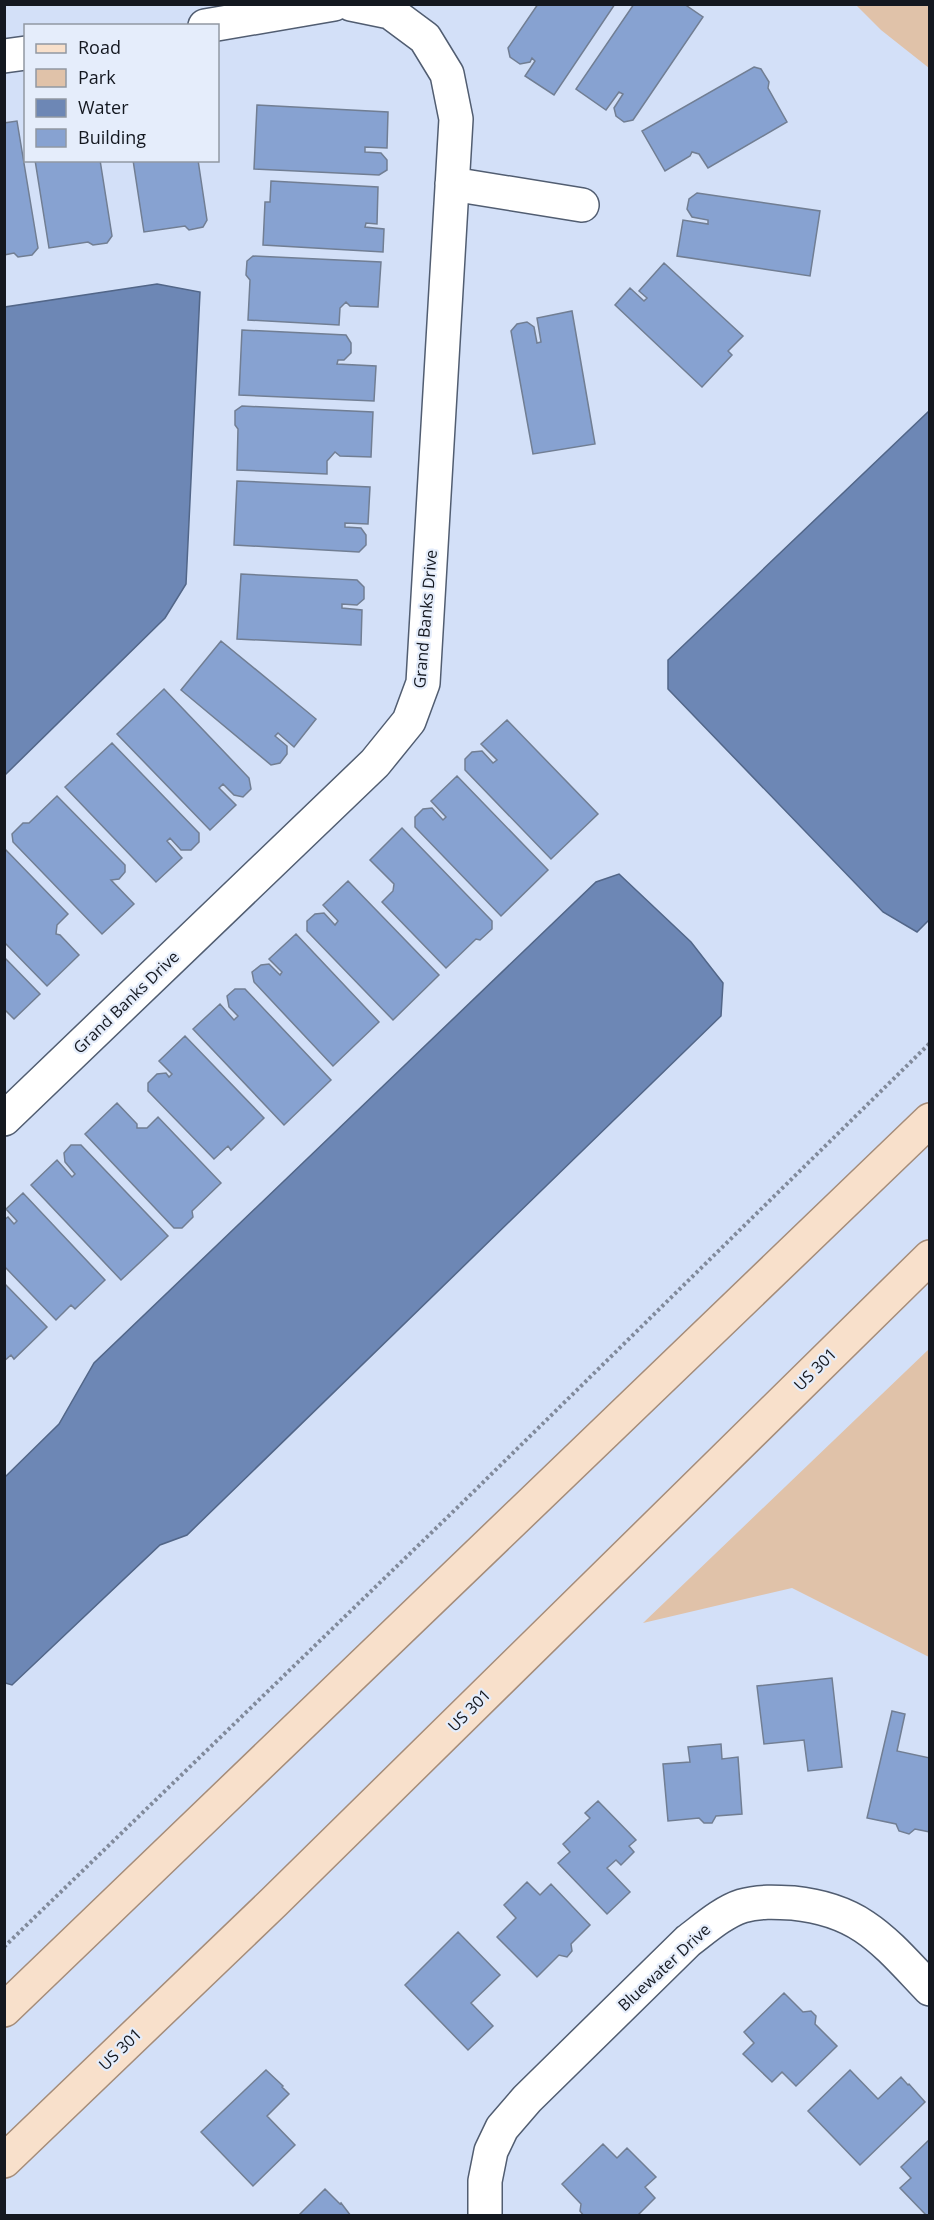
<svg xmlns="http://www.w3.org/2000/svg" width="934" height="2220" font-family="'Open Sans',sans-serif">
  <style>
    .green { fill: #e0c2a9 }
    .water { fill: #6d87b5; stroke: #526688; stroke-width: 1.5 }
    .building { fill: #87a2d1; stroke: #717e93; stroke-width: 1.5 }
    .lines { fill: none; stroke-linecap: round; stroke-linejoin: round }
    .minor-casing { stroke: #515d71; stroke-width: 36 }
    .primary-casing { stroke: #a58c79; stroke-width: 36 }
    .path { stroke: #818a9b; stroke-width: 4; stroke-dasharray: 3 3; stroke-linecap: butt }
    .minor { stroke: #fff; stroke-width: 33 }
    .primary { stroke: #f8e0cb; stroke-width: 33 }
    .labels { text-anchor: middle; stroke-width: 4.5; stroke-linejoin: round; paint-order: stroke }
    .street-label { font-size: 16px; fill: #141820; stroke: #e5edfb }
  </style>
  <rect width="100%" height="100%" fill="#d3e0f8"/>
  <path class="green" d="M856,5H929V68L881,30Z
    M929,1349V1657L792,1588L643,1623Z"/>
  <path class="water" d="M157,284L200,292L186,584L165,618L5,775V307Z
    M929,411L930,919L917,932L883,912L668,689V660Z
    M619,874L691,942L723,983L721,1016L187,1535L160,1545L12,1685L5,1683V1477L59,1424L94,1363L596,882Z"/>
  <path class="building" d="M538,4H615L554,95L525,76L535,61L532,58L530,62L520,64L510,57L508,48Z
    M634,4H684L703,17L633,120L624,122L616,116L614,108L623,94L619,92L606,110L576,89Z
    M754,67L761,69L769,82L768,88L787,122L708,168L699,154L692,152L690,156L665,171L642,131Z
    M257,105L388,112L387,148L365,147V152L381,153L387,160V170L379,175L254,169Z
    M17,121L38,248L32,255L18,257L14,253L4,255V123Z
    M35,160H100L112,236L107,243L93,245L88,242L49,248Z
    M133,160H198L207,220L203,227L189,230L185,226L144,232Z
    M271,181L378,187L377,224L366,223L365,227L384,229L383,252L263,245L265,202H270Z
    M697,193L820,211L810,276L677,256L683,220L708,224V220L692,217L687,209L689,199Z
    M253,256L381,262L378,307L350,306L346,302L340,308L339,325L248,320L250,280L246,275L247,261Z
    M664,263L743,336L728,351L732,355L702,387L615,305L630,288L644,301L647,298L639,291Z
    M572,311L595,444L533,454L511,331L517,324L527,322L534,327L537,343L541,342L537,318Z
    M242,330L346,335L351,343V353L344,360H338L337,364L376,366L374,401L239,395Z
    M242,406L373,412L371,457L340,456L335,452L327,461V474L237,470L238,429L235,425V411Z
    M237,481L370,487L368,524L345,523V527L361,528L366,535V545L359,552L234,545Z
    M241,574L357,580L364,587V599L357,605L342,604V608L362,610L361,645L237,639Z
    M221,641L316,719L294,747L278,733L275,736L287,746V754L280,763L271,765L181,690Z
    M164,689L249,778L251,789L243,797L234,795L223,784L219,788L236,805L210,830L117,734Z
    M507,720L598,814L551,859L465,770V759L472,752L482,751L493,763L497,760L481,744Z
    M112,743L199,833V842L191,850H181L170,838L167,841L182,858L156,882L65,787Z
    M457,776L548,870L501,916L415,827V817L423,809L432,808L443,820L446,817L431,801Z
    M57,796L125,865V872L119,879L111,880L134,904L102,934L13,842L12,834L23,823H29Z
    M402,828L492,921V929L480,940L476,939L446,968L382,902L393,891L394,884L370,860Z
    M4,848L68,914L57,925L56,934L60,935L79,955L47,986L4,942Z
    M348,881L439,975L393,1020L307,931V921L315,914L324,913L335,925L338,921L323,905Z
    M296,934L379,1022L333,1066L254,982L252,972L261,965L269,964L280,975L282,972L269,959Z
    M4,957L40,994L14,1019L4,1009Z
    M235,989H245L331,1080L284,1125L193,1029L220,1004L234,1020L238,1016L229,1007L227,996Z
    M185,1036L264,1118L231,1150L228,1146L214,1159L148,1091V1083L157,1074L166,1073L169,1077L172,1074L159,1061Z
    M117,1103L137,1124V1128H147L158,1117L221,1183L192,1211L193,1217L182,1228H174L85,1134Z
    M71,1145H81L168,1236L121,1280L31,1185L57,1160L72,1177L75,1174L65,1162L64,1153Z
    M23,1193L105,1280L75,1309L71,1305L56,1320L4,1266V1220L8,1217L14,1224L17,1221L6,1209Z
    M4,1283L47,1327L14,1359L11,1355L4,1361Z
    M832,1678L842,1767L808,1771L804,1740L764,1744L757,1686Z
    M892,1711L905,1714L897,1751L930,1758V1832L915,1829L909,1834L899,1831L896,1824L867,1818Z
    M721,1744L722,1759L738,1757L742,1814L716,1816L712,1823H704L699,1818L668,1821L663,1764L690,1762L688,1747Z
    M598,1801L636,1840L629,1846L634,1852L621,1865L616,1860L607,1868L630,1892L607,1914L558,1863L570,1852L563,1844L590,1818L585,1813Z
    M527,1882L540,1895L551,1884L590,1925L571,1944L572,1951L567,1957L559,1955L537,1977L497,1937L516,1918L504,1905Z
    M458,1932L500,1975L471,2003L493,2026L468,2050L405,1985Z
    M784,1993L803,2012L811,2011L816,2016L815,2024L837,2046L796,2086L782,2072L772,2082L743,2054L754,2043L744,2032Z
    M266,2070L283,2086L282,2087L289,2094L267,2116L295,2145L253,2186L201,2132Z
    M850,2070L878,2099L901,2077L908,2085L909,2084L925,2102L860,2165L808,2111Z
    M930,2139V2216H927L900,2188L911,2178L901,2167Z
    M603,2144L617,2158L627,2148L656,2177L645,2187L655,2198L637,2216H584L580,2211L581,2204L562,2184Z
    M325,2189L340,2204L341,2203L351,2216H298Z"/>
  <g class="lines">
    <g class="minor-casing">
      <path id="minor" d="M205,26L334,4
        M4,56L26,53
        M452,184L582,205
        M4,1119L375,763L409,721L423,683L456,119L447,74L425,38L390,12L351,4
        M485,2216V2181L491,2151L502,2128L527,2099L688,1941C704,1929 723,1912 742,1906C759,1901 776,1902 793,1903C862,1910 885,1942 930,1989"/>
    </g>
    <g class="primary-casing">
      <path id="primary" d="M4,2010L930,1120
        M4,2161L274,1902L930,1257"/>
    </g>
    <path class="path" d="M4,1947L461,1504L930,1043"/>
    <use href="#minor" class="minor"/>
    <use href="#primary" class="primary"/>
  </g>
  <g class="labels">
    <g class="street-label">
      <text transform="translate(425 619) rotate(-85)" y="6">Grand Banks Drive</text>
      <text transform="translate(126 1002) rotate(-44)" y="6">Grand Banks Drive</text>
      <text transform="translate(815 1369) rotate(-45)" y="6">US 301</text>
      <text transform="translate(469 1710) rotate(-45)" y="6">US 301</text>
      <text transform="translate(664 1967) rotate(-43)" y="6">Bluewater Drive</text>
      <text transform="translate(120 2049) rotate(-44)" y="6">US 301</text>
    </g>
  </g>
  <rect width="934" height="2220" fill="none" stroke="#141820" stroke-width="12"/>
  <rect x="24" y="24" width="195" height="138" fill="#e5edfb" stroke="#9198a3" stroke-width="1.5"/>
  <rect x="36" y="44" width="30" height="9" fill="#f8e0cb" stroke="#9198a3" stroke-width="1.5"/>
  <text x="78" y="54" font-size="18" fill="#141820">Road</text>
  <rect x="36" y="69" width="30" height="18" fill="#e0c2a9" stroke="#9198a3" stroke-width="1.5"/>
  <text x="78" y="84" font-size="18" fill="#141820">Park</text>
  <rect x="36" y="99" width="30" height="18" fill="#6d87b5" stroke="#9198a3" stroke-width="1.5"/>
  <text x="78" y="114" font-size="18" fill="#141820">Water</text>
  <rect x="36" y="129" width="30" height="18" fill="#87a2d1" stroke="#9198a3" stroke-width="1.5"/>
  <text x="78" y="144" font-size="18" fill="#141820">Building</text>
</svg>
